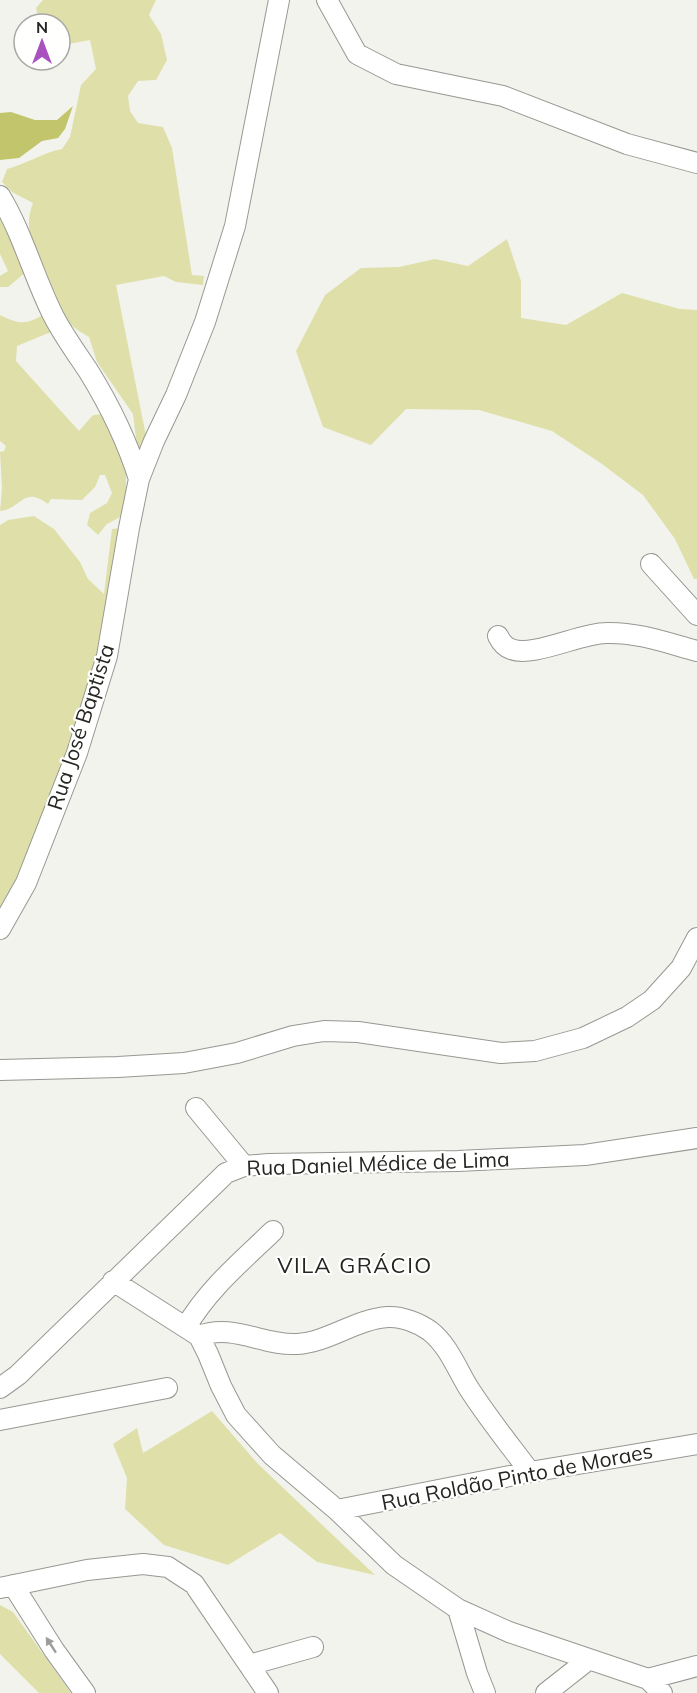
<svg xmlns="http://www.w3.org/2000/svg" width="697" height="1693" font-family="Mulish,sans-serif">
  <style>
    .green { fill: #dfe0a9 }
    .water { fill: #c3c56d }
    .lines { fill: none; stroke-linecap: round; stroke-linejoin: round }
    .minor-casing { stroke: #979892; stroke-width: 22 }
    .minor { stroke: #fff; stroke-width: 20 }
    .oneway { fill: #9d9d9c }
    .labels { text-anchor: middle; stroke-width: 4.5; stroke-linejoin: round; paint-order: stroke }
    .street-label { font-size: 21px; fill: #252523; stroke: #fffffe }
    .neighbourhood-label { font-size: 22px; letter-spacing: 1.5px; fill: #252523; stroke: #fffffe }
  </style>
  <rect width="100%" height="100%" fill="#f2f3ed"/>
  <path class="green" d="M43,0H156L149,15L161,34L167,60L156,80L138,81L128,96L130,111L138,123L163,127L172,148L192,275L204,276L203,285L176,282L164,276L116,285L148,446L139,462L133,414L97,362L89,337C83,333 75,329 70,324C58,313 56,296 50,282C38,255 21,233 33,203L12,192L2,182L7,169C26,164 42,153 62,149L70,137L81,85L96,69L90,40L63,45L60,44V24H40L36,8Z
    M0,213L26,272L8,287H0V276L8,271L0,254Z
    M507,239L521,281V318L566,325L622,293L680,309L697,310V579H694L675,539L643,495L602,464L552,431L479,410L406,409L371,445L323,427L296,351L325,295L361,268L399,267L435,259L468,266Z
    M0,315C18,324 25,325 43,315L50,320L51,332L17,346L16,361L79,431L93,415L105,414L126,463V501L124,515L107,524L98,535L87,525L90,513L107,503L112,493L105,475H100L95,487L82,500L51,499L48,504C23,485 22,509 0,511L2,488L0,452L4,451L6,446L0,441Z
    M34,516L54,529L80,562L88,579L104,594L112,529L121,528L106,628L63,777L0,918V525L8,520Z
    M212,1411L258,1464L375,1575L317,1562L280,1533L228,1565L164,1545L125,1509L127,1478L113,1444L137,1428L143,1453Z
    M0,1605L13,1612L71,1693H39L0,1654Z"/>
  <path class="water" d="M73,106L65,129L58,138L42,141L19,158L0,160V113L11,112L35,120H57Z"/>
  <g class="lines">
    <g class="minor-casing">
      <path id="minor" d="M327,0L357,54L396,74L503,96L627,144L697,163
        M0,196C23,234 34,278 54,317C64,336 77,354 89,372C110,406 127,441 139,479
        M651,564L697,615
        M498,636C501,642 505,647 511,649C532,658 581,633 606,633C638,632 667,643 697,651
        M0,929L26,883L77,753L107,656L129,528L139,479L154,441L176,395L205,322L235,226L279,0
        M0,1070L118,1067L184,1063L237,1053L293,1036L324,1031L358,1032L501,1053L535,1051L583,1038L627,1017L652,1000L681,968L697,938
        M196,1108L244,1166
        M113,1281L199,1336L208,1354L221,1386L236,1415L272,1455L337,1510L394,1565L458,1609L509,1632L648,1679L662,1693
        M186,1327C208,1289 242,1261 273,1231
        M199,1336C233,1323 263,1346 297,1344C329,1342 356,1319 388,1317C401,1316 419,1323 430,1331C448,1345 457,1369 468,1387C487,1417 509,1444 530,1472
        M0,1388L18,1375L226,1173L244,1166L268,1164L458,1161L585,1155L697,1138
        M0,1420L167,1388
        M337,1510L530,1472L697,1444
        M13,1585L54,1650L85,1693
        M0,1588L87,1570L143,1564L168,1567L194,1584L268,1693
        M458,1609L477,1673L485,1693
        M249,1665L313,1647
        M648,1679L697,1666
        M546,1693L588,1660"/>
    </g>
    <use href="#minor" class="minor"/>
  </g>
  <defs><path id="oneway-solid" d="M-6-.8H1V-3.2L6.5 0L1 3.2V.8H-6Z" transform="scale(1.5)"/></defs>
  <use class="oneway" href="#oneway-solid" transform="translate(51 1645) rotate(-123)"/>
  <g class="labels">
    <g class="street-label">
      <text transform="translate(81 727) rotate(-72)" y="7">Rua José Baptista</text>
      <text transform="translate(378 1164) rotate(-2)" y="7">Rua Daniel Médice de Lima</text>
      <text transform="translate(517 1477) rotate(-11)" y="7">Rua Roldão Pinto de Moraes</text>
    </g>
    <g class="neighbourhood-label">
      <text x="355" y="1273">VILA GRÁCIO</text>
    </g>
  </g>
  <g transform="translate(42 42)"><circle r="28" fill="#fffffe" stroke="#a8a8a6" stroke-width="1.5"/>
  <path d="M0-4.5L10 22L0 15L-10 22Z" fill="#a951be"/>
  <text y="-9" font-size="16" font-weight="bold" text-anchor="middle" fill="#252523">N</text>
  </g>
</svg>
